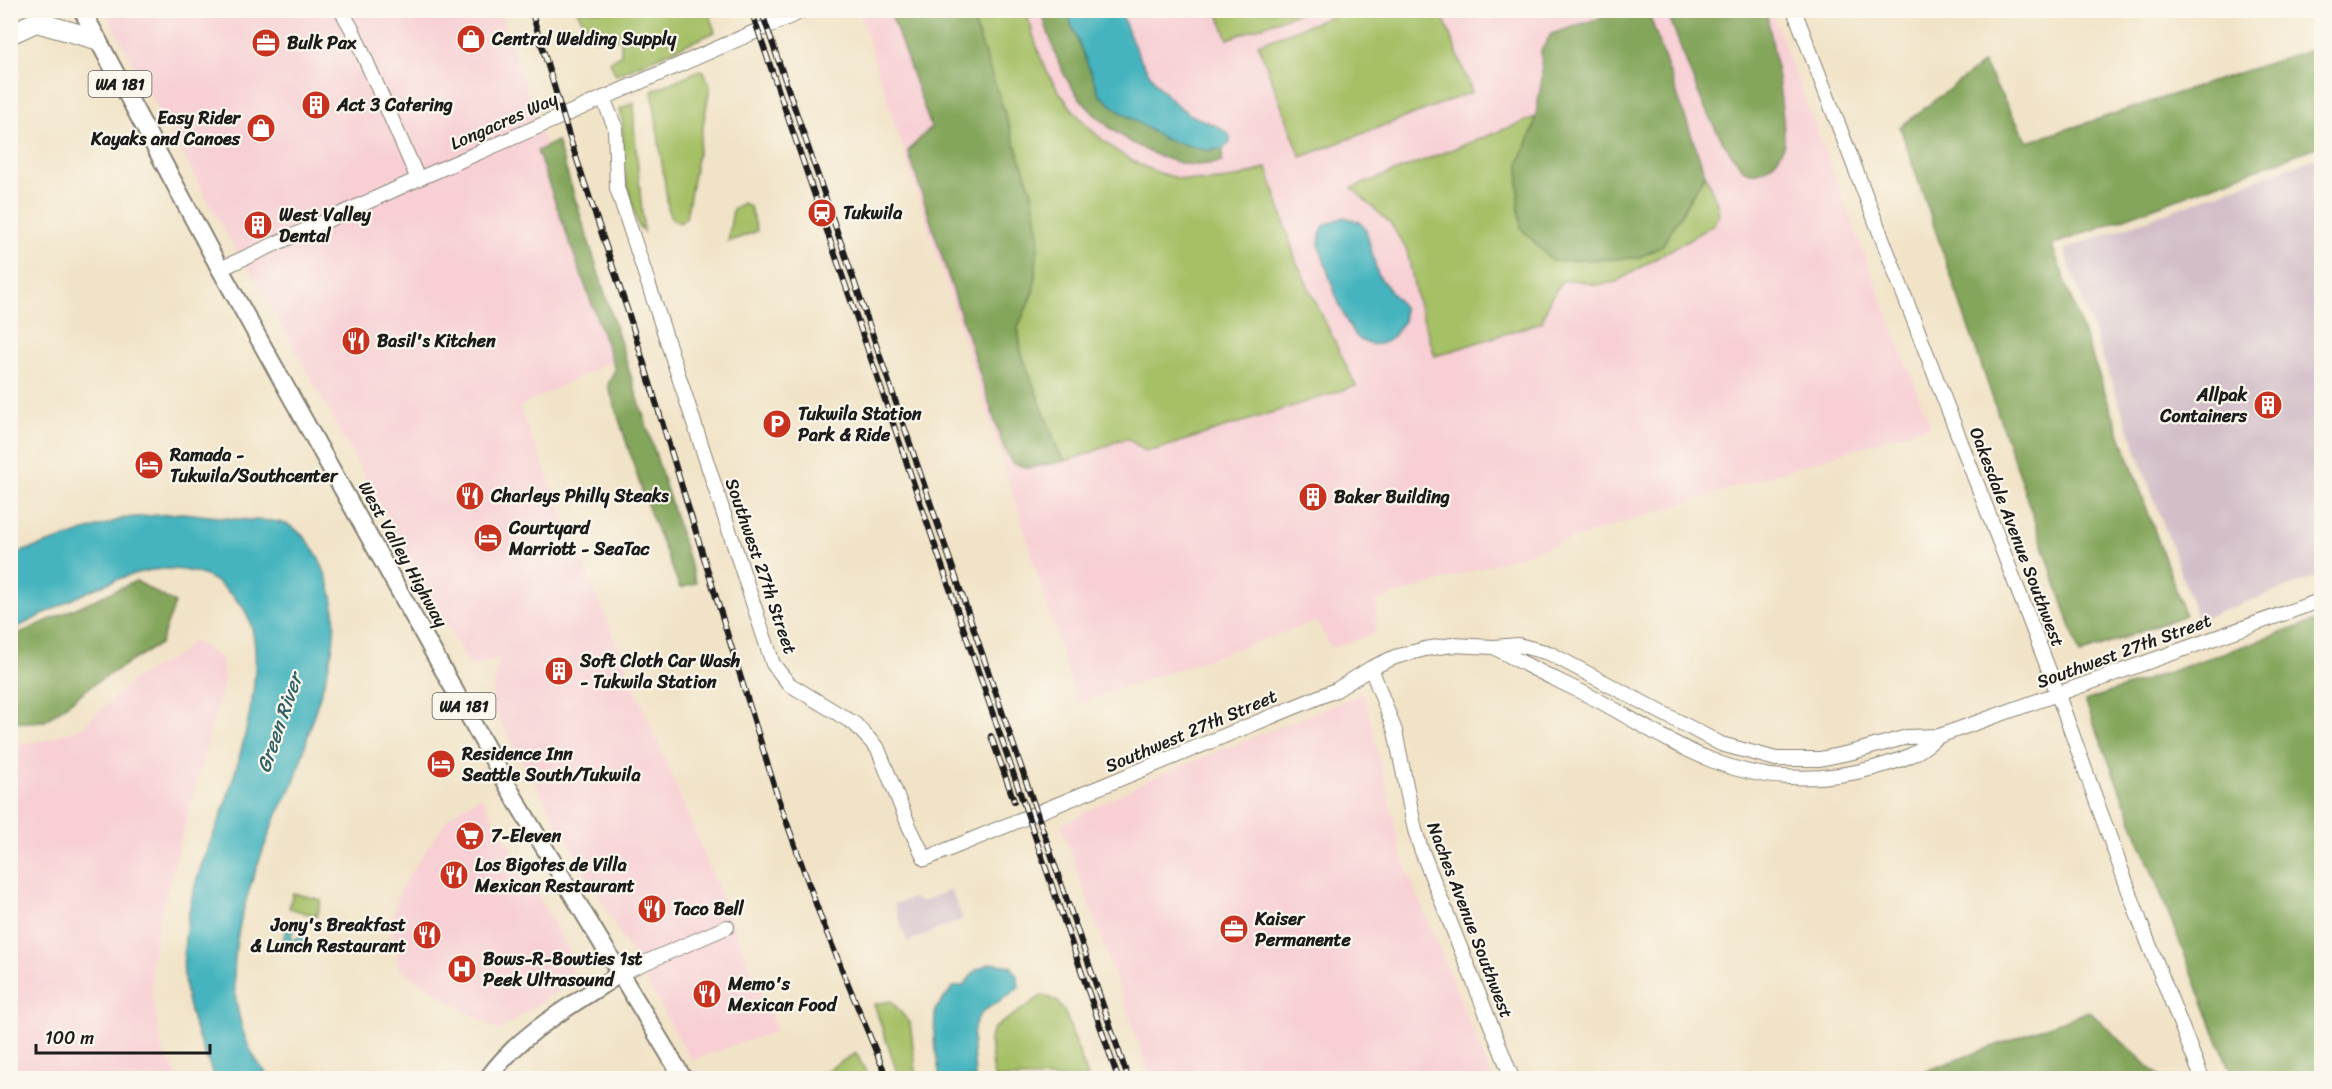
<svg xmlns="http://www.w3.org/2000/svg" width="2332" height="1089" font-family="Sriracha,sans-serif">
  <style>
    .built { fill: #f7cfd4 }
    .industrial { fill: #d2bdc8 }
    .green { fill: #a6c066; stroke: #616e41; stroke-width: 1.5 }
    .forest { fill: #84a65b; stroke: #50613c; stroke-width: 1.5 }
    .water { fill: #44b4be; stroke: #30686d; stroke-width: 1.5 }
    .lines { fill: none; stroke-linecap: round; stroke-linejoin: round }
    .minor-casing { stroke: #868072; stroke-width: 16 }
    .major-casing { stroke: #868072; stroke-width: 20 }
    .highway-casing { stroke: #868072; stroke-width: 22 }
    .minor { stroke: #fff; stroke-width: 14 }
    .major { stroke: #fff; stroke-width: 16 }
    .highway { stroke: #fff; stroke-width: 20 }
    .rail-casing { stroke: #1c1c1c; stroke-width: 6 }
    .rail { stroke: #fbf7ec; stroke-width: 4; stroke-dasharray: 11; stroke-linecap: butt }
    .labels { text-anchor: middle; stroke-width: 4.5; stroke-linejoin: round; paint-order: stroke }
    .shield { fill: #fbf7ec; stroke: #5f5e5a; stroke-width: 1.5 }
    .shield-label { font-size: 16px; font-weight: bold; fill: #1c1c1c }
    .poi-label { font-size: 18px; font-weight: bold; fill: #1c1c1c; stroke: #fbf7ec; text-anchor: start }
    .street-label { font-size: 18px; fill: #1c1c1c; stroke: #fbf7ec }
    .water-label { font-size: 20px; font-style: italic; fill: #2e6065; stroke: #fbf7ec }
  </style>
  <rect width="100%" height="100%" fill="#fbf7ec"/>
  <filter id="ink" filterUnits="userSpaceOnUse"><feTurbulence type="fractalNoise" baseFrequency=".0167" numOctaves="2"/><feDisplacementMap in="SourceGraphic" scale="12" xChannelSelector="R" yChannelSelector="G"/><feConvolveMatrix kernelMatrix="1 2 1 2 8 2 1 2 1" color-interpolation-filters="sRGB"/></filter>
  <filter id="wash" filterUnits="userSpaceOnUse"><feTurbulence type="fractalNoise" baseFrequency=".008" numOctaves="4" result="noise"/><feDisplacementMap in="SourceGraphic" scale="24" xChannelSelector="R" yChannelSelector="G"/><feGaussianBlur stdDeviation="1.35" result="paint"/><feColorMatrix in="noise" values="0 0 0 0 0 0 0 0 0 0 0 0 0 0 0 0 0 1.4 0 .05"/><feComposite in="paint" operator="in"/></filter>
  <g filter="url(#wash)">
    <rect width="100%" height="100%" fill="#f1e3c7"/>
    <path class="built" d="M105,11H500L617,358L519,407L777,1031L691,1060L490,703L500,657L470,667L258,283L225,232Z
      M859,11H1771L1930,425L1377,601L1375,634L1331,648L1317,621L1077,704L1018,510Z
      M193,640L221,659L224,682L160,916L151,965L152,996L162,1049L178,1078H11V746L46,740L81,728L134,679L180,654Z
      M1364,693L1403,860L1492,1078H1151L1061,825L1154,777Z
      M481,796L572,955L571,978L567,985L498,1031L399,968L391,921L401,887L448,818Z"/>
    <path class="industrial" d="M2321,156V575L2198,620L2064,250Z
      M951,890L963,919L907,942L894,904L912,898L921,902Z"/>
    <path class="green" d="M577,11H708L715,32L616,75L610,62L621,54V39H593Z
      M970,11H1026C1033,33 1039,59 1051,79C1097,155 1180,207 1267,167L1296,261L1356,386L1155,450L1145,451L1128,439L1119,440L1093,452L1065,461L1059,453L1021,352L1018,327L1034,290Z
      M1217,11H1303L1228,39Z
      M1346,11H1441L1472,92L1301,157L1258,44Z
      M700,70L704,71L710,87L686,218L680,223L673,220L669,214L652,91Z
      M634,102V126L644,233L642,227L639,228L623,169L622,117L620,109Z
      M1536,117L1534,127L1662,246L1705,174L1717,203L1719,214L1713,225L1616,282L1596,285L1576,280L1562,281L1550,299L1542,322L1435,356L1417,299L1407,250L1390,223L1352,188Z
      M743,203L750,207L757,231L728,242L733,209Z
      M293,893L321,900L317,916L289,908Z
      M1043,995L1058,1002L1066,1015L1088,1078H994L990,1039L993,1029Z
      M891,1001L910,1023L917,1078H899L874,1004Z
      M856,1053L869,1078H826L824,1072Z"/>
    <path class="forest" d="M890,11H970L1032,193L1039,235L1034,290L1018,327L1021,352L1059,453L1065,461L1029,468L1012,463L1003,446L908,151L931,127Z
      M1041,11H1066L1100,95L1118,110L1164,139L1205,150L1223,149L1222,162C1209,164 1194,167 1181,163C1138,153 1093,121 1070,84C1055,61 1050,35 1041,11Z
      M1621,11H1648L1705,174L1662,246L1638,258L1552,261L1521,228L1518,204L1519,163L1534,127L1542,78L1541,51L1551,34Z
      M1667,11H1765C1771,26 1788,134 1783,147C1780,158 1768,170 1757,172C1754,173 1747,171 1744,170C1705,126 1688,64 1667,11Z
      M2321,46V145L2052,245L2185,615L2080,654L1900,127L1983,63L2028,142Z
      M557,141L696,583L680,588L644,497L608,385L615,369L537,151Z
      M136,581L175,603L160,644L98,681L45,721L11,723V637Z
      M2321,619V1078H2233L2085,701Z
      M2089,1011L2161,1078H1907Z"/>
    <path class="water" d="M1066,11H1121C1133,50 1153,91 1189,114C1202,121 1221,125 1230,136V143L1223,149L1205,150L1164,139L1118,110L1100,95Z
      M1344,217L1360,222L1366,230L1378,275L1403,307L1404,321C1399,326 1395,335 1390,339C1379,348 1364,345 1356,336C1343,323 1325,264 1319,245L1320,235L1324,225Z
      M182,513C200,514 218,518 236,519C253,521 275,518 290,526C305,534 317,552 323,568C345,618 332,659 316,708C308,732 303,758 294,782C288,797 277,811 272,826C249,887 222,954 240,1020C245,1042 254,1062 271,1078H215C198,1039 180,997 184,952C185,930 189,907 195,886C203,854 220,824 229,792C243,748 270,654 245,611C241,602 231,595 224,588C201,566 162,566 134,574C91,586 51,612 11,630V555L125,518Z
      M291,926L294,929L291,935L292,939L295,940L302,934L305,939L303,943L290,947L285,945L283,941L286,929Z
      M991,963L1011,966L1017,976L1019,986C1009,998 996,1001 984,1011C966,1025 975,1058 975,1078H940L934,1039L935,1010L953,987L963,986L976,970Z"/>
  </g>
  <g filter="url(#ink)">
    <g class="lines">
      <g class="minor-casing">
        <path id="minor" d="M341,10L353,31L418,179
          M1794,10L2050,673L2141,924L2202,1078
          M603,98L615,127L617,188L773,664L789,684L855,724L878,749L909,826L925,859L1336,690L1371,668L1395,657L1425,649L1452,645L1494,647L1518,645L1549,653L1721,744L1776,759H1820L1853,752L1907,737L1939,736
          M220,269L418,179L805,10
          M1494,647C1529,668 1567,684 1603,703C1636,721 1669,743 1704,757C1758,781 1817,783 1874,768C1886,764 1901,761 1913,754C1922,750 1930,742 1939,736L2322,600
          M1371,668L1395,731L1415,830L1421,849L1512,1078
          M621,973L727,927"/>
      </g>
      <g class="major-casing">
        <path id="major" d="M82,10L220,269L515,799L683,1078
          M488,1078C522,1031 573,1005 621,973"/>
      </g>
      <g class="highway-casing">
        <path id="highway" d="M36,22L96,39
          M10,34L36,22L43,13"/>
      </g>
      <use href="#minor" class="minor"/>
      <use href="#major" class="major"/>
      <use href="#highway" class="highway"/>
      <g class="rail-casing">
        <path id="rail" d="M531,10L571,142L629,315L778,798L822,921L887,1078
          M751,10L1118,1078
          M761,10L1128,1078
          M991,736L1014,801"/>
      </g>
      <use href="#rail" class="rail"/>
    </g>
  </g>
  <defs>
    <g id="shop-disc" transform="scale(1.5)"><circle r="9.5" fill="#c8321e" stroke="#fbf7ec"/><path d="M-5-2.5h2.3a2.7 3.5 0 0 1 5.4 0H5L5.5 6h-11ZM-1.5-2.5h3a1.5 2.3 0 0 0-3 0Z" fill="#fff"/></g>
    <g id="office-disc" transform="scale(1.5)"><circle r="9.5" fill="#c8321e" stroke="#fbf7ec"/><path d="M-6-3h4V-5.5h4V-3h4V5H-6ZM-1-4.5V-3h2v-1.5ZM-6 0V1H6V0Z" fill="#fff"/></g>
    <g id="building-disc" transform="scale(1.5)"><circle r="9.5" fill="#c8321e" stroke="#fbf7ec"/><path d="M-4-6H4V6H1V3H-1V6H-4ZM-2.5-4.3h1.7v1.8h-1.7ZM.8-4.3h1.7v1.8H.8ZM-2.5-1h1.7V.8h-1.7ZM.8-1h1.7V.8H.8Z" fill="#fff"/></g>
    <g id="station-disc" transform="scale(1.5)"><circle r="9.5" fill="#c8321e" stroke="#fbf7ec"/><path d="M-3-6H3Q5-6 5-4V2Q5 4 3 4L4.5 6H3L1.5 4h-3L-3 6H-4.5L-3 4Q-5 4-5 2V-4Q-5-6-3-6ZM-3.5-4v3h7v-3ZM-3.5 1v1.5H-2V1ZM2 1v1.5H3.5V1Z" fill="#fff"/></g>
    <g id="restaurant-disc" transform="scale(1.5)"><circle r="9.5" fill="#c8321e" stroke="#fbf7ec"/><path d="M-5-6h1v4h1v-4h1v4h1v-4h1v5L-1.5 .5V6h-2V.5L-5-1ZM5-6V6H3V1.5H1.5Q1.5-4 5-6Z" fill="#fff"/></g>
    <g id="parking-disc" transform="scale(1.5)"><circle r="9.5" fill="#c8321e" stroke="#fbf7ec"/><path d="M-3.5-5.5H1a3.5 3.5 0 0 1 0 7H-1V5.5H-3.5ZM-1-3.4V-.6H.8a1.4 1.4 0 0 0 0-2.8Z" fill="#fff"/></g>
    <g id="hotel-disc" transform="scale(1.5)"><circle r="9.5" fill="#c8321e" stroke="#fbf7ec"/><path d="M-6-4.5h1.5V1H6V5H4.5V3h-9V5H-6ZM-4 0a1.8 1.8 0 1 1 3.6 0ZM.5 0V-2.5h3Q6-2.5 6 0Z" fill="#fff"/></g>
    <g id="supermarket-disc" transform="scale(1.5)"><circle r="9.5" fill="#c8321e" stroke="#fbf7ec"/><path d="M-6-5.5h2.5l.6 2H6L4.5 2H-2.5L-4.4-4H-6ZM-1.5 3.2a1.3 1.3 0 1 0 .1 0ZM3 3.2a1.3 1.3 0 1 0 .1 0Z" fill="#fff"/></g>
    <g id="hospital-disc" transform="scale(1.5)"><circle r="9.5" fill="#c8321e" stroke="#fbf7ec"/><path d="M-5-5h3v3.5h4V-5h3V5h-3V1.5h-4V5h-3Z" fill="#fff"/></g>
  </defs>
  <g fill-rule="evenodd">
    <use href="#shop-disc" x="471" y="39"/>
    <use href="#office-disc" x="266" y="43"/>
    <use href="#building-disc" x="316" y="105"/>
    <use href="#shop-disc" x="261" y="128"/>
    <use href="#station-disc" x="822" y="213"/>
    <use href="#building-disc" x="258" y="225"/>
    <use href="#restaurant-disc" x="356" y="341"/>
    <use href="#building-disc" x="2268" y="405"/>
    <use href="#parking-disc" x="777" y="424"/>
    <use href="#hotel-disc" x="149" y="465"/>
    <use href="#restaurant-disc" x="470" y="496"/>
    <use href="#building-disc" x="1313" y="497"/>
    <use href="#hotel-disc" x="488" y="538"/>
    <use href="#building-disc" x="559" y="671"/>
    <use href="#hotel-disc" x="441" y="764"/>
    <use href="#supermarket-disc" x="470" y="836"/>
    <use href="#restaurant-disc" x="454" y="875"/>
    <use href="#restaurant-disc" x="652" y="909"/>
    <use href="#office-disc" x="1234" y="929"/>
    <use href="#restaurant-disc" x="427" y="935"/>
    <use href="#hospital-disc" x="462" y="969"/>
    <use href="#restaurant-disc" x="707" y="994"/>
  </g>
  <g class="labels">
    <g class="shield">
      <rect x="88.5" y="71" width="63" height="26" rx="4.5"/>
      <rect x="432.5" y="693" width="63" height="26" rx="4.5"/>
    </g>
    <g class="shield-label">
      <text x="120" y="90">WA 181</text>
      <text x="464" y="712">WA 181</text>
    </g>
    <g class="poi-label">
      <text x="492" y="45">Central Welding Supply</text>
      <text x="287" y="49">Bulk Pax</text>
      <text x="337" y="111">Act 3 Catering</text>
      <text x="240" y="124" text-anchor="end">Easy Rider<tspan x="240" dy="21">Kayaks and Canoes</tspan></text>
      <text x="843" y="219">Tukwila</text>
      <text x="279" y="221">West Valley<tspan x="279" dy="21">Dental</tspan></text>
      <text x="377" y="347">Basil's Kitchen</text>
      <text x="2247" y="401" text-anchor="end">Allpak<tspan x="2247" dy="21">Containers</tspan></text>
      <text x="798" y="420">Tukwila Station<tspan x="798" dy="21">Park &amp; Ride</tspan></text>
      <text x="170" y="461">Ramada -<tspan x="170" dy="21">Tukwila/Southcenter</tspan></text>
      <text x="491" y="502">Charleys Philly Steaks</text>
      <text x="1334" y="503">Baker Building</text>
      <text x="509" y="534">Courtyard<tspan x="509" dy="21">Marriott - SeaTac</tspan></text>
      <text x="580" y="667">Soft Cloth Car Wash<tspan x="580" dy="21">- Tukwila Station</tspan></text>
      <text x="462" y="760">Residence Inn<tspan x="462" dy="21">Seattle South/Tukwila</tspan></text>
      <text x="491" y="842">7-Eleven</text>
      <text x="475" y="871">Los Bigotes de Villa<tspan x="475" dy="21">Mexican Restaurant</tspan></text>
      <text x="673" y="915">Taco Bell</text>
      <text x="1255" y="925">Kaiser<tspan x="1255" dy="21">Permanente</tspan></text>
      <text x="406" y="931" text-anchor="end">Jony's Breakfast<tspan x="406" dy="21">&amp; Lunch Restaurant</tspan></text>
      <text x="483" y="965">Bows-R-Bowties 1st<tspan x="483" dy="21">Peek Ultrasound</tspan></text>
      <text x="728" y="990">Memo's<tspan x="728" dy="21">Mexican Food</tspan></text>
    </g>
    <g class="street-label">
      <text transform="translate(504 121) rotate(-24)" y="6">Longacres Way</text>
      <text transform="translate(2017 537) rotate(69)" y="6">Oakesdale Avenue Southwest</text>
      <text transform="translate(403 554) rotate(61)" y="6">West Valley Highway</text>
      <text transform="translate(761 566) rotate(71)" y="6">Southwest 27th Street</text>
      <text transform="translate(2124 651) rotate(-20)" y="6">Southwest 27th Street</text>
      <text transform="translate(1191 731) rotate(-23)" y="6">Southwest 27th Street</text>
      <text transform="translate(1470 920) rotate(69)" y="6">Naches Avenue Southwest</text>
    </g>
    <g class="water-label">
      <text transform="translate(279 723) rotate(-71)" y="7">Green River</text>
    </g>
  </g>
  <rect width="2332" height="1089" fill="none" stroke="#fbf7ec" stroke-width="36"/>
  <path d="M36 1044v9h174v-9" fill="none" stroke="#1c1c1c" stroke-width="3"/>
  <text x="45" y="1044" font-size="18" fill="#1c1c1c" stroke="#fbf7ec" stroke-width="4.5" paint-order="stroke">100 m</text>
</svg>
